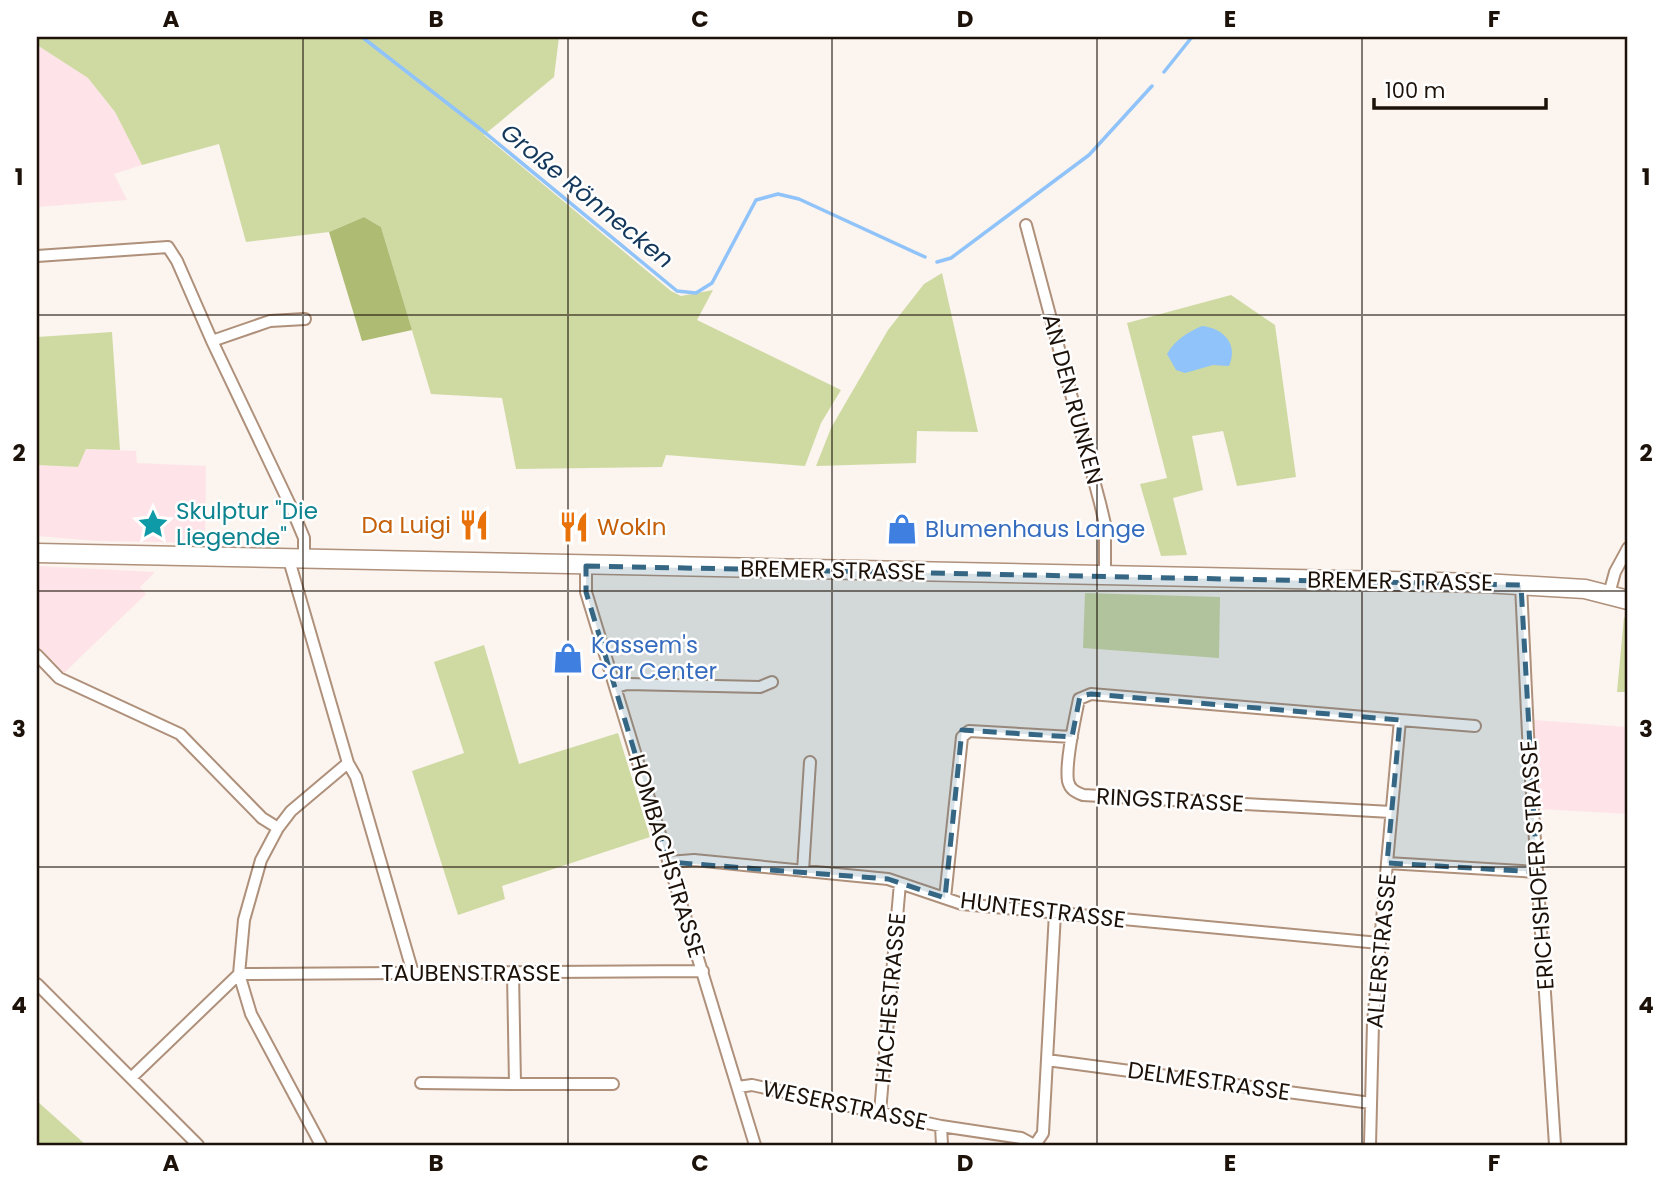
<svg xmlns="http://www.w3.org/2000/svg" width="1665" height="1182" font-family="Poppins,sans-serif">
  <style>
    .commercial { fill: #fee4e8 }
    .green { fill: #cfdaa3 }
    .forest { fill: #aebb73 }
    .water { fill: #8fc3fa }
    .lines { fill: none; stroke-linecap: round; stroke-linejoin: round }
    .stream { stroke: #8fc3fa; stroke-width: 3.5 }
    .street-casing { stroke: #af907a; stroke-width: 14 }
    .primary-casing { stroke: #af907a; stroke-width: 21 }
    .street { stroke: #fff; stroke-width: 10 }
    .primary { stroke: #fff; stroke-width: 18 }
    .marked { fill: #356784; fill-opacity: 0.2; stroke: #356784; stroke-width: 5; stroke-dasharray: 14 9; stroke-linejoin: round }
    .grid { fill: none; stroke: #1d120a; stroke-width: 2; stroke-opacity: 0.55 }
    .labels { text-anchor: middle; stroke-width: 5; stroke-linejoin: round; paint-order: stroke }
    .street-label { font-size: 23px; fill: #1d120a; stroke: #fff }
    .culture-label { font-size: 23px; fill: #0d838f; stroke: #fff; text-anchor: start }
    .food-label { font-size: 23px; fill: #c56008; stroke: #fff; text-anchor: end }
    .shop-label { font-size: 23px; fill: #366cbe; stroke: #fff; text-anchor: start }
    .water-label { font-size: 24px; font-style: italic; fill: #13385b; stroke: #fff }
    .neatline { fill: none; stroke: #1d120a; stroke-width: 2.5 }
    .grid-label { font-size: 23px; text-anchor: middle; font-weight: bold; fill: #1d120a }
  </style>
  <rect width="100%" height="100%" fill="#fbf4ef"/>
  <path class="commercial" d="M37,45L88,78L115,112L142,165L114,174L127,200L37,207Z
    M86,449L136,451L137,463L206,466L205,543L97,541L37,536V465L77,467Z
    M37,566L155,572L140,587L146,594L62,675L37,649Z
    M1534,720L1628,727V814L1539,809Z"/>
  <path class="green" d="M37,37H559L554,77L484,135L671,291L681,296L713,290L697,320L841,390L821,423L805,466L666,455L662,467L516,469L502,398L431,394L381,227L364,217L329,232L246,242L219,144L142,165L115,112L88,78L37,45Z
    M942,273L978,432L917,431L916,463L816,466L831,428L888,330L924,284Z
    M1231,295L1275,325L1296,477L1237,486L1223,431L1192,436L1203,490L1173,498L1187,555L1161,556L1140,484L1167,478L1127,323Z
    M112,332L120,450L86,449L78,467L37,465V337Z
    M1085,593L1220,597L1219,658L1083,648Z
    M1624,617L1628,620V692H1617Z
    M484,645L519,764L618,733L650,837L502,886L505,899L458,915L412,771L464,753L434,662Z
    M37,1101L86,1145H37Z"/>
  <path class="forest" d="M364,217L381,227L412,330L362,341L329,232Z"/>
  <path class="water" d="M1202,326C1223,328 1239,344 1229,366L1213,365L1185,373L1176,370L1167,354C1175,340 1188,332 1202,326Z"/>
  <g class="lines">
    <path class="stream" d="M362,37L483,131L677,291L696,293L712,283L756,200L778,194L799,199L925,257
      M1164,72L1192,37
      M937,262L951,258L1089,155L1152,86"/>
    <g class="street-casing">
      <path id="street" d="M1026,225L1100,503L1105,524V575
        M37,256L168,247L177,261L212,341L291,507L304,538V560
        M212,341L270,321L305,319
        M289,560L348,763L291,811L278,828L261,860L244,920L239,974L251,1014L321,1145
        M586,566V592L755,1145
        M1521,585L1528,734L1555,1145
        M1609,594L1615,572L1628,548
        M37,655L59,678L180,734L262,818L278,828
        M616,687L627,684L760,687L772,682
        M348,763L356,777L413,973
        M1391,812L1083,795C1076,792 1070,790 1068,781C1065,762 1075,719 1079,699L1091,694L1400,720
        M668,862L694,860L888,879L962,904L1379,943
        M1387,863L1400,720L1475,726
        M803,871L810,762
        M945,898L962,737L969,731L1072,737
        M37,984L198,1145
        M1047,1060L1371,1103
        M131,1078L239,974L703,971
        M421,1083L515,1084L513,973
        M515,1084H613
        M738,1087L752,1085L941,1126L1021,1138L1034,1145
        M880,1112L900,883
        M941,1126L942,1145
        M1035,1145L1043,1133L1055,913
        M1370,1145L1373,1023L1387,863L1537,872"/>
    </g>
    <g class="primary-casing">
      <path id="primary" d="M37,553L1484,583L1585,589L1628,600"/>
    </g>
    <use href="#street" class="street"/>
    <use href="#primary" class="primary"/>
  </g>
  <path class="marked" d="M586,566L1521,585L1537,872L1387,863L1400,720L1091,694L1080,696L1072,737L962,730L945,898L888,879L668,862L586,592Z"/>
  <path class="grid" d="M303,37V1145M568,37V1145M832,37V1145M1097,37V1145M1362,37V1145M37,315H1628M37,591H1628M37,867H1628"/>
  <defs>
    <g id="sight-bare" transform="scale(2.415)"><path d="M0-6L1.8-2.2L6-1.7L2.9 1.2L3.7 5.4L0 3.3L-3.7 5.4L-2.9 1.2L-6-1.7L-1.8-2.2Z" fill="#0f9aa8" stroke="#fff" stroke-width="2.5" paint-order="stroke"/></g>
    <g id="restaurant-bare" transform="scale(2.415)"><path d="M-5-6h1v4h1v-4h1v4h1v-4h1v5L-1.5 .5V6h-2V.5L-5-1ZM5-6V6H3V1.5H1.5Q1.5-4 5-6Z" fill="#e8710a" stroke="#fff" stroke-width="2.5" paint-order="stroke"/></g>
    <g id="shop-bare" transform="scale(2.415)"><path d="M-5-2.5h2.3a2.7 3.5 0 0 1 5.4 0H5L5.5 6h-11ZM-1.5-2.5h3a1.5 2.3 0 0 0-3 0Z" fill="#3f7fe0" stroke="#fff" stroke-width="2.5" paint-order="stroke"/></g>
  </defs>
  <g fill-rule="evenodd">
    <use href="#sight-bare" x="153" y="524"/>
    <use href="#restaurant-bare" x="474" y="525"/>
    <use href="#restaurant-bare" x="574" y="527"/>
    <use href="#shop-bare" x="902" y="529"/>
    <use href="#shop-bare" x="568" y="658"/>
  </g>
  <g class="labels">
    <g class="street-label">
      <text transform="translate(1073 399) rotate(75)" y="8">AN DEN RUNKEN</text>
      <text transform="translate(833 570) rotate(1)" y="8">BREMER STRASSE</text>
      <text transform="translate(1400 581) rotate(1)" y="8">BREMER STRASSE</text>
      <text transform="translate(1170 800) rotate(3)" y="8">RINGSTRASSE</text>
      <text transform="translate(667 856) rotate(73)" y="8">HOMBACHSTRASSE</text>
      <text transform="translate(1537 865) rotate(-94)" y="8">ERICHSHOFER STRASSE</text>
      <text transform="translate(1043 910) rotate(7)" y="8">HUNTESTRASSE</text>
      <text transform="translate(1381 951) rotate(-85)" y="8">ALLERSTRASSE</text>
      <text x="471" y="981">TAUBENSTRASSE</text>
      <text transform="translate(890 998) rotate(-85)" y="8">HACHESTRASSE</text>
      <text transform="translate(1209 1081) rotate(8)" y="8">DELMESTRASSE</text>
      <text transform="translate(845 1105) rotate(12)" y="8">WESERSTRASSE</text>
    </g>
    <g class="culture-label">
      <text x="176" y="519">Skulptur "Die<tspan x="176" dy="26">Liegende"</tspan></text>
    </g>
    <g class="food-label">
      <text x="451" y="533">Da Luigi</text>
      <text x="597" y="535" text-anchor="start">WokIn</text>
    </g>
    <g class="shop-label">
      <text x="925" y="537">Blumenhaus Lange</text>
      <text x="591" y="653">Kassem's<tspan x="591" dy="26">Car Center</tspan></text>
    </g>
    <g class="water-label">
      <text transform="translate(587 196) rotate(39)" y="8">Große Rönnecken</text>
    </g>
  </g>
  <rect width="1665" height="1182" fill="none" stroke="#ffffff" stroke-width="77"/>
  <path d="M1374 98v10h172v-10" fill="none" stroke="#1d120a" stroke-width="3.5"/>
  <text x="1385" y="98" font-size="21" fill="#1d120a" stroke="#ffffff" stroke-width="5" paint-order="stroke">100 m</text>
  <rect x="38" y="38" width="1588" height="1106" class="neatline"/>
  <g class="grid-label">
    <text x="171" y="27">A</text>
    <text x="436" y="27">B</text>
    <text x="700" y="27">C</text>
    <text x="965" y="27">D</text>
    <text x="1230" y="27">E</text>
    <text x="1494" y="27">F</text>
    <text x="19" y="185">1</text>
    <text x="1646" y="185">1</text>
    <text x="19" y="461">2</text>
    <text x="1646" y="461">2</text>
    <text x="19" y="737">3</text>
    <text x="1646" y="737">3</text>
    <text x="19" y="1013">4</text>
    <text x="1646" y="1013">4</text>
    <text x="171" y="1171">A</text>
    <text x="436" y="1171">B</text>
    <text x="700" y="1171">C</text>
    <text x="965" y="1171">D</text>
    <text x="1230" y="1171">E</text>
    <text x="1494" y="1171">F</text>
  </g>
</svg>
